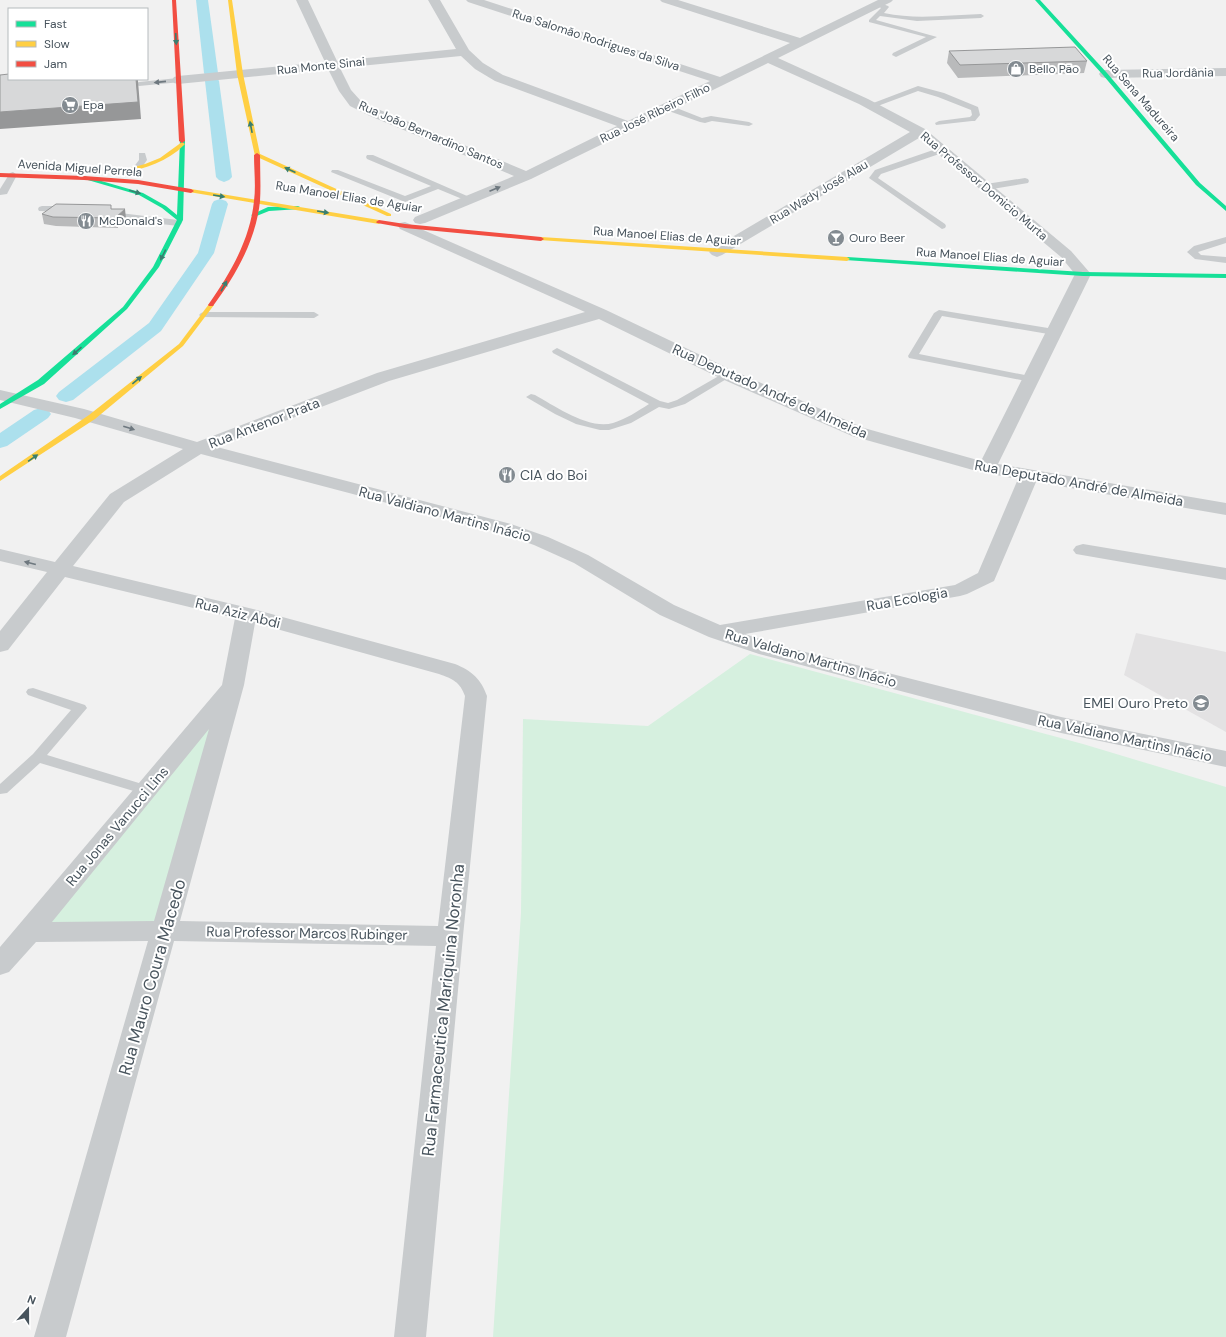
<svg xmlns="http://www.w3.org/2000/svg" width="1226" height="1337" font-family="'DM Sans',sans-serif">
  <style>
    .education { fill: #e3e2e3 }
    .green { fill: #d6f0df }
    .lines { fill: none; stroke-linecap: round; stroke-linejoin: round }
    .canal { fill: #ace0ed; fill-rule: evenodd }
    .lane { fill: #c8cbcd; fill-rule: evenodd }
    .street { fill: #c8cbcd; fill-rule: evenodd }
    .fast { fill: #16e098; fill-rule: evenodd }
    .slow { fill: #ffcf43; fill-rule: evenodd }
    .jam { fill: #f24e42; fill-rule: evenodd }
    .wall { fill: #b9babb }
    .shaded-wall { fill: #969798 }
    .building { fill: #d7d8d9; stroke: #969798 }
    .oneway { fill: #397e6f }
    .oneway2 { fill: #6e787f }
    .labels { text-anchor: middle; stroke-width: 4; stroke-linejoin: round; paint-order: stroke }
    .far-street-label { font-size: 12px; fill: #48545d; stroke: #fff }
    .far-poi-label { font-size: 12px; fill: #48545d; stroke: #fff; text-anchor: start }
    .street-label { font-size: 14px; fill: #48545d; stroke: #fff }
    .poi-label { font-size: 14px; fill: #48545d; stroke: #fff; text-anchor: start }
    .near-street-label { font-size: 17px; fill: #48545d; stroke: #fff }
  </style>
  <rect width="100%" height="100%" fill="#f1f1f1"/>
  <path class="education" d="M1136,633L1226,652V732L1124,675Z"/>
  <path class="green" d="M750,654L1083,744L1226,787V1337H493L521,913L523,719L648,726Z
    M233,685L164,931L29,932Z"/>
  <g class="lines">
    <path class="canal" d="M196,0H208L218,73L216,76L212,77L217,78L219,81L232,177L229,180L224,182L219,180L216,177L205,81L207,78L211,77L206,76L204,73Z
      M220,199L226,201L228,204L214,253L161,331L73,400L66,402L59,400L56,396L59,392L149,323L198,253L212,204L214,201Z
      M41,408L48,410L51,414L48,418L7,446L0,448V433L34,410Z"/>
    <path class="lane" d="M878,2L888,6L889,7L884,13C916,20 949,15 981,14L984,16L981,18L917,21L880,16L876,20L937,37L896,57L892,55L893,53L926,37L869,22V20L881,8L875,4Z
      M178,78L182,80L181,82L139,86L135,84L139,82Z
      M918,86L944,93L978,107L980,115L975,121H972L936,125L935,123L939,121L970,117L972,115L971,110L938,97L918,91L875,107H869L868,105Z
      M663,105H669L702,118L711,116L749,122L753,124L749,126L712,121L705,123L700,122L663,109Z
      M939,148H942L946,150L945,152L881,174L878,178L945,224L946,226L945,228L942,229L869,178L875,170Z
      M139,153H145L147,160L140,170H137L133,168L139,160Z
      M367,155H373L474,199L470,202L467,201L438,189L405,202L331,172L332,170H338L405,196L431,186L367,159L366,157Z
      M13,172L17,175L8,192L7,194L0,195V189L10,173Z
      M1025,178L1028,179L1029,181L1028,183L986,190L982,187L986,184Z
      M42,206H66L70,209L66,212L39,211L38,209L39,207Z
      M109,210L120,213L178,220L182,223L178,226L119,219L106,215L105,213L106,211Z
      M1226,237V243L1198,252L1201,255L1226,257V263L1195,259L1187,252L1194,246Z
      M939,310L1054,329L1059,332L1054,335L942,316L919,354L1035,377L1036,379L1031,382L909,358L908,356L934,313Z
      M204,312H314L319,315L314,318L201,317L199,315L201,313Z
      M557,348L660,401L668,403L677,400L724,373L728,372L733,375L685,404L669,409L659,407L631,423L609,430H600L576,424L555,414L526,397L531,394L535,395C555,406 589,430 613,423C626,419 638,411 649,404L553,353L552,351Z
      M33,688L85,705L87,708L47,755L152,787L154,790L152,793L147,795L40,763L7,793L0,794V784L33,754L71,710L28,695L26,692L28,689Z"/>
    <path class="street" d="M296,0H308L337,61L456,49L428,0H440L469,50L483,63L503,75L628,121L710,81L468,2L466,0H484L720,77L790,43L662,2L660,0H678L800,38L878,0H893L891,2L778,58L868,99L925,129L1071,251L1091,274L998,464L1226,503V515L1036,482L994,581L967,594L960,596L745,634L774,644L1061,717L1226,751V767L1061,733L759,654L709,637L660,615L574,563L534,545L497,532L201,454L124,502L73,566L253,609L455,664C472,671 481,679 487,696L463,936L426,1337H394L436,946L174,941L66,1337H34L148,941L36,942L9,972L0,975V947L222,685L235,618L65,577L8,650L0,652V631L47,572L0,561V549L55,562L110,494L183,449L75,418L0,400V390L84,409L197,442L377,373L585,312L400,229L398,226L400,223L405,222L606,310L734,371L864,428L981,461L1075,274L1061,257L919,138L722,255L717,257L712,255L709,252L712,249L910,132L859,104L768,63L531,179L425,223L420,224L415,223L413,220L415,217L514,176L370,116L350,106L339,91L328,69L178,84L174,83L172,80L174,77L178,76L325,62ZM461,56L475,69L495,81L617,126L526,171L380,110L360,100L351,90L340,68ZM599,319L722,379L852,436L980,472L1018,479L978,573L955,585L720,625L674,605L588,555L548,537L511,524L217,447L389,381ZM255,623L439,674C453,679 460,682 465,696L438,926L180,921L244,685ZM209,729L154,921L52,922Z
      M1226,68V76L1105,78L1101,77L1099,74L1101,71L1105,70Z
      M1083,544L1226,568V580L1076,554L1073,550L1076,546Z"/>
    <path class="fast" d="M1035,0H1040L1107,73L1200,183L1226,206V211L1196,185L1103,75Z
      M180,140L185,141L183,220L159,267L127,309L44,384L0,409V404L38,380L123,307L153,267L177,220L162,208L139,195L81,178L84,176L143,193L166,206L177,215Z
      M298,206L300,207V209L269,211L254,217L251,215L268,207Z
      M847,257L1083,272L1226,274V278L1083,276L845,260V258Z"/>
    <path class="slow" d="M228,0H232L243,74L260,154L391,214V216H387L255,156L237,74Z
      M182,142L185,144L184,145C167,162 146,168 123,173L120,171L145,164L160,158Z
      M191,189L379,220L382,222L379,224L189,192L188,191Z
      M541,237L847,257L850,259L847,261L539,240V238Z
      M211,303L214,305L183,346L95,419L0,481V476L89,415L179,344L209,304Z"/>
    <path class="jam" d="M172,0H176L185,141L182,143L179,141Z
      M257,153L260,155C260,170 261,186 260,201C256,240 236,275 213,306H209L208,305C230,274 250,240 254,201C256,186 254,170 254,155Z
      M0,173L84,176L138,180L191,189L194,191L191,193L138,184L84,180L0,177Z
      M379,220L405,224L541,237L544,239L541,241L405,228L377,223L376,222Z"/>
  </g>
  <path class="wall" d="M949,51L1087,61L1084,73L958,78L947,63Z
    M111,209L126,219L117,228L56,226L44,224L42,214Z"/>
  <path class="shaded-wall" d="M136,79H138V81L141,119L0,129V112Z
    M125,209L126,219L117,228L115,218Z"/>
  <path class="building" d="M1075,47L1087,61L960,65L949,51Z
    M9,74V79H136L138,102L0,112V75Z
    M56,204L111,205V209H125L115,218L53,217L42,214Z"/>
  <defs><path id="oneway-solid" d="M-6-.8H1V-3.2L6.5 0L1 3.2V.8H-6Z"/></defs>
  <g class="oneway">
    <use href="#oneway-solid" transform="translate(176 39) rotate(87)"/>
    <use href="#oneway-solid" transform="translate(251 127) rotate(-101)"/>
    <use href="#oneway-solid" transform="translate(290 170) rotate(-156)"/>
    <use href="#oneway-solid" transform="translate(135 192) rotate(16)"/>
    <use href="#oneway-solid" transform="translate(219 196) rotate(9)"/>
    <use href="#oneway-solid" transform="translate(323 212) rotate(9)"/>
    <use href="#oneway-solid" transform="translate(163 255) rotate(117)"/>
    <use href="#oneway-solid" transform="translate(224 286) rotate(-61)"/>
    <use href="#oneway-solid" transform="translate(77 351) rotate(139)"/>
    <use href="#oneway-solid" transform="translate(137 380) rotate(-39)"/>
    <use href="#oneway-solid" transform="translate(33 458) rotate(-35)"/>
  </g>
  <g class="oneway2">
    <use href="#oneway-solid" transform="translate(160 82) rotate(174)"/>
    <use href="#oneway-solid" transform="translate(495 189) rotate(-23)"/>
    <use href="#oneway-solid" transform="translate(129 428) rotate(17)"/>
    <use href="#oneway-solid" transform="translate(30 563) rotate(-166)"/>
  </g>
  <defs>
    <g id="shop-disc" transform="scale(0.9)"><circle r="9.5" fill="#838b91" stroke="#fff"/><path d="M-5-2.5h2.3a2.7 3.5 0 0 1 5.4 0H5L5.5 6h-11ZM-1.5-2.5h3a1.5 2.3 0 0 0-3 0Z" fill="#fff"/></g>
    <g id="supermarket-disc" transform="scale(0.9)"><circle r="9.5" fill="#838b91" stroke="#fff"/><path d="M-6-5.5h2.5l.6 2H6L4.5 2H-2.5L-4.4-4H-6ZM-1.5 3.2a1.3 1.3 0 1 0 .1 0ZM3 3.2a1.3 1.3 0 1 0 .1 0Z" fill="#fff"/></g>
    <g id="restaurant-disc" transform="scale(0.9)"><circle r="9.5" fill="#838b91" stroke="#fff"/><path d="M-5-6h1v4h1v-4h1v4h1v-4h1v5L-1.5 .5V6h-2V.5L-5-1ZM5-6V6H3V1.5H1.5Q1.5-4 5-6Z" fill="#fff"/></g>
    <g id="bar-disc" transform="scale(0.9)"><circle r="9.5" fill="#838b91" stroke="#fff"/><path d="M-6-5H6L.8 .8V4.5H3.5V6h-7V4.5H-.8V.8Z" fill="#fff"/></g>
    <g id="school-disc" transform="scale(0.9)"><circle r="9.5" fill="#838b91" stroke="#fff"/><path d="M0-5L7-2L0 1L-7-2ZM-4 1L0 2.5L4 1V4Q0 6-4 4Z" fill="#fff"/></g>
  </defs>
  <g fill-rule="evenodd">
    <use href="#shop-disc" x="1016" y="69"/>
    <use href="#supermarket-disc" x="70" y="105"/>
    <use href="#restaurant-disc" x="86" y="221"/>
    <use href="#bar-disc" x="836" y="238"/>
    <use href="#restaurant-disc" x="507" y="475"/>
    <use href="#school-disc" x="1201" y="703"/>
  </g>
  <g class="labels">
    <g class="far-street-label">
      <text transform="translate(596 40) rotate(18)" y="4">Rua Salomão Rodrigues da Silva</text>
      <text transform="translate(321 66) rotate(-6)" y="4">Rua Monte Sinai</text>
      <text transform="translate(1178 73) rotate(-1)" y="4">Rua Jordânia</text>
      <text transform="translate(1141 98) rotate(49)" y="4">Rua Sena Madureira</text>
      <text transform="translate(655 113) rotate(-26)" y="4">Rua José Ribeiro Filho</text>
      <text transform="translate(431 135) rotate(23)" y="4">Rua João Bernardino Santos</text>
      <text transform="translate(80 168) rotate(4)" y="4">Avenida Miguel Perrela</text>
      <text transform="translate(984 186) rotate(40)" y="4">Rua Professor Domicio Murta</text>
      <text transform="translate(819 192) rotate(-31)" y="4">Rua Wady José Alau</text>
      <text transform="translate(349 197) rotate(9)" y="4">Rua Manoel Elias de Aguiar</text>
      <text transform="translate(667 236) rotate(4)" y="4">Rua Manoel Elias de Aguiar</text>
      <text transform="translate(990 257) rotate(4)" y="4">Rua Manoel Elias de Aguiar</text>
    </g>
    <g class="far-poi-label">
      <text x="1029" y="73">Bello Pão</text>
      <text x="83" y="109">Epa</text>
      <text x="99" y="225">McDonald's</text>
      <text x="849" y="242">Ouro Beer</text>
    </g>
    <g class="street-label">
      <text transform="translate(770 391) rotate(24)" y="5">Rua Deputado André de Almeida</text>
      <text transform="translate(264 423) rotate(-21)" y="5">Rua Antenor Prata</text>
      <text transform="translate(1079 483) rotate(10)" y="5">Rua Deputado André de Almeida</text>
      <text transform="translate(445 514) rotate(15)" y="5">Rua Valdiano Martins Inácio</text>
      <text transform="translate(907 599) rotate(-10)" y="5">Rua Ecologia</text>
      <text transform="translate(238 613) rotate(14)" y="5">Rua Aziz Abdi</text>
      <text transform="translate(811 658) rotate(16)" y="5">Rua Valdiano Martins Inácio</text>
      <text transform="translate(1125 738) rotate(12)" y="5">Rua Valdiano Martins Inácio</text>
      <text transform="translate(117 826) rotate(-50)" y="5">Rua Jonas Vanucci Lins</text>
      <text transform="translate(307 933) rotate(1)" y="5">Rua Professor Marcos Rubinger</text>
    </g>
    <g class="poi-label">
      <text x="520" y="480">CIA do Boi</text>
      <text x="1188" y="708" text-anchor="end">EMEI Ouro Preto</text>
    </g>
    <g class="near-street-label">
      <text transform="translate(152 977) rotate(-74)" y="6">Rua Mauro Coura Macedo</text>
      <text transform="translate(443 1010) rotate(-84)" y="6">Rua Farmaceutica Mariquina Noronha</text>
    </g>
  </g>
  <rect x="8" y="8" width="140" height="72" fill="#ffffff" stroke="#b6bbbe"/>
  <rect x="16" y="21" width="20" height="6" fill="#16e098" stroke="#b6bbbe"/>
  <text x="44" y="28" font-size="12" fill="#48545d">Fast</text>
  <rect x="16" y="41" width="20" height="6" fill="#ffcf43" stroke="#b6bbbe"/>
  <text x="44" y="48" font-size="12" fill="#48545d">Slow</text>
  <rect x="16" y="61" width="20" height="6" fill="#f24e42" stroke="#b6bbbe"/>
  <text x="44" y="68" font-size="12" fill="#48545d">Jam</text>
  <g transform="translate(28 1309) rotate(21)" stroke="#ffffff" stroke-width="3" paint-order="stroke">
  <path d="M0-3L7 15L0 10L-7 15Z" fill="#48545d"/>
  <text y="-6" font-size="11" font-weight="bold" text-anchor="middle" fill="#48545d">N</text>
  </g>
</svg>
